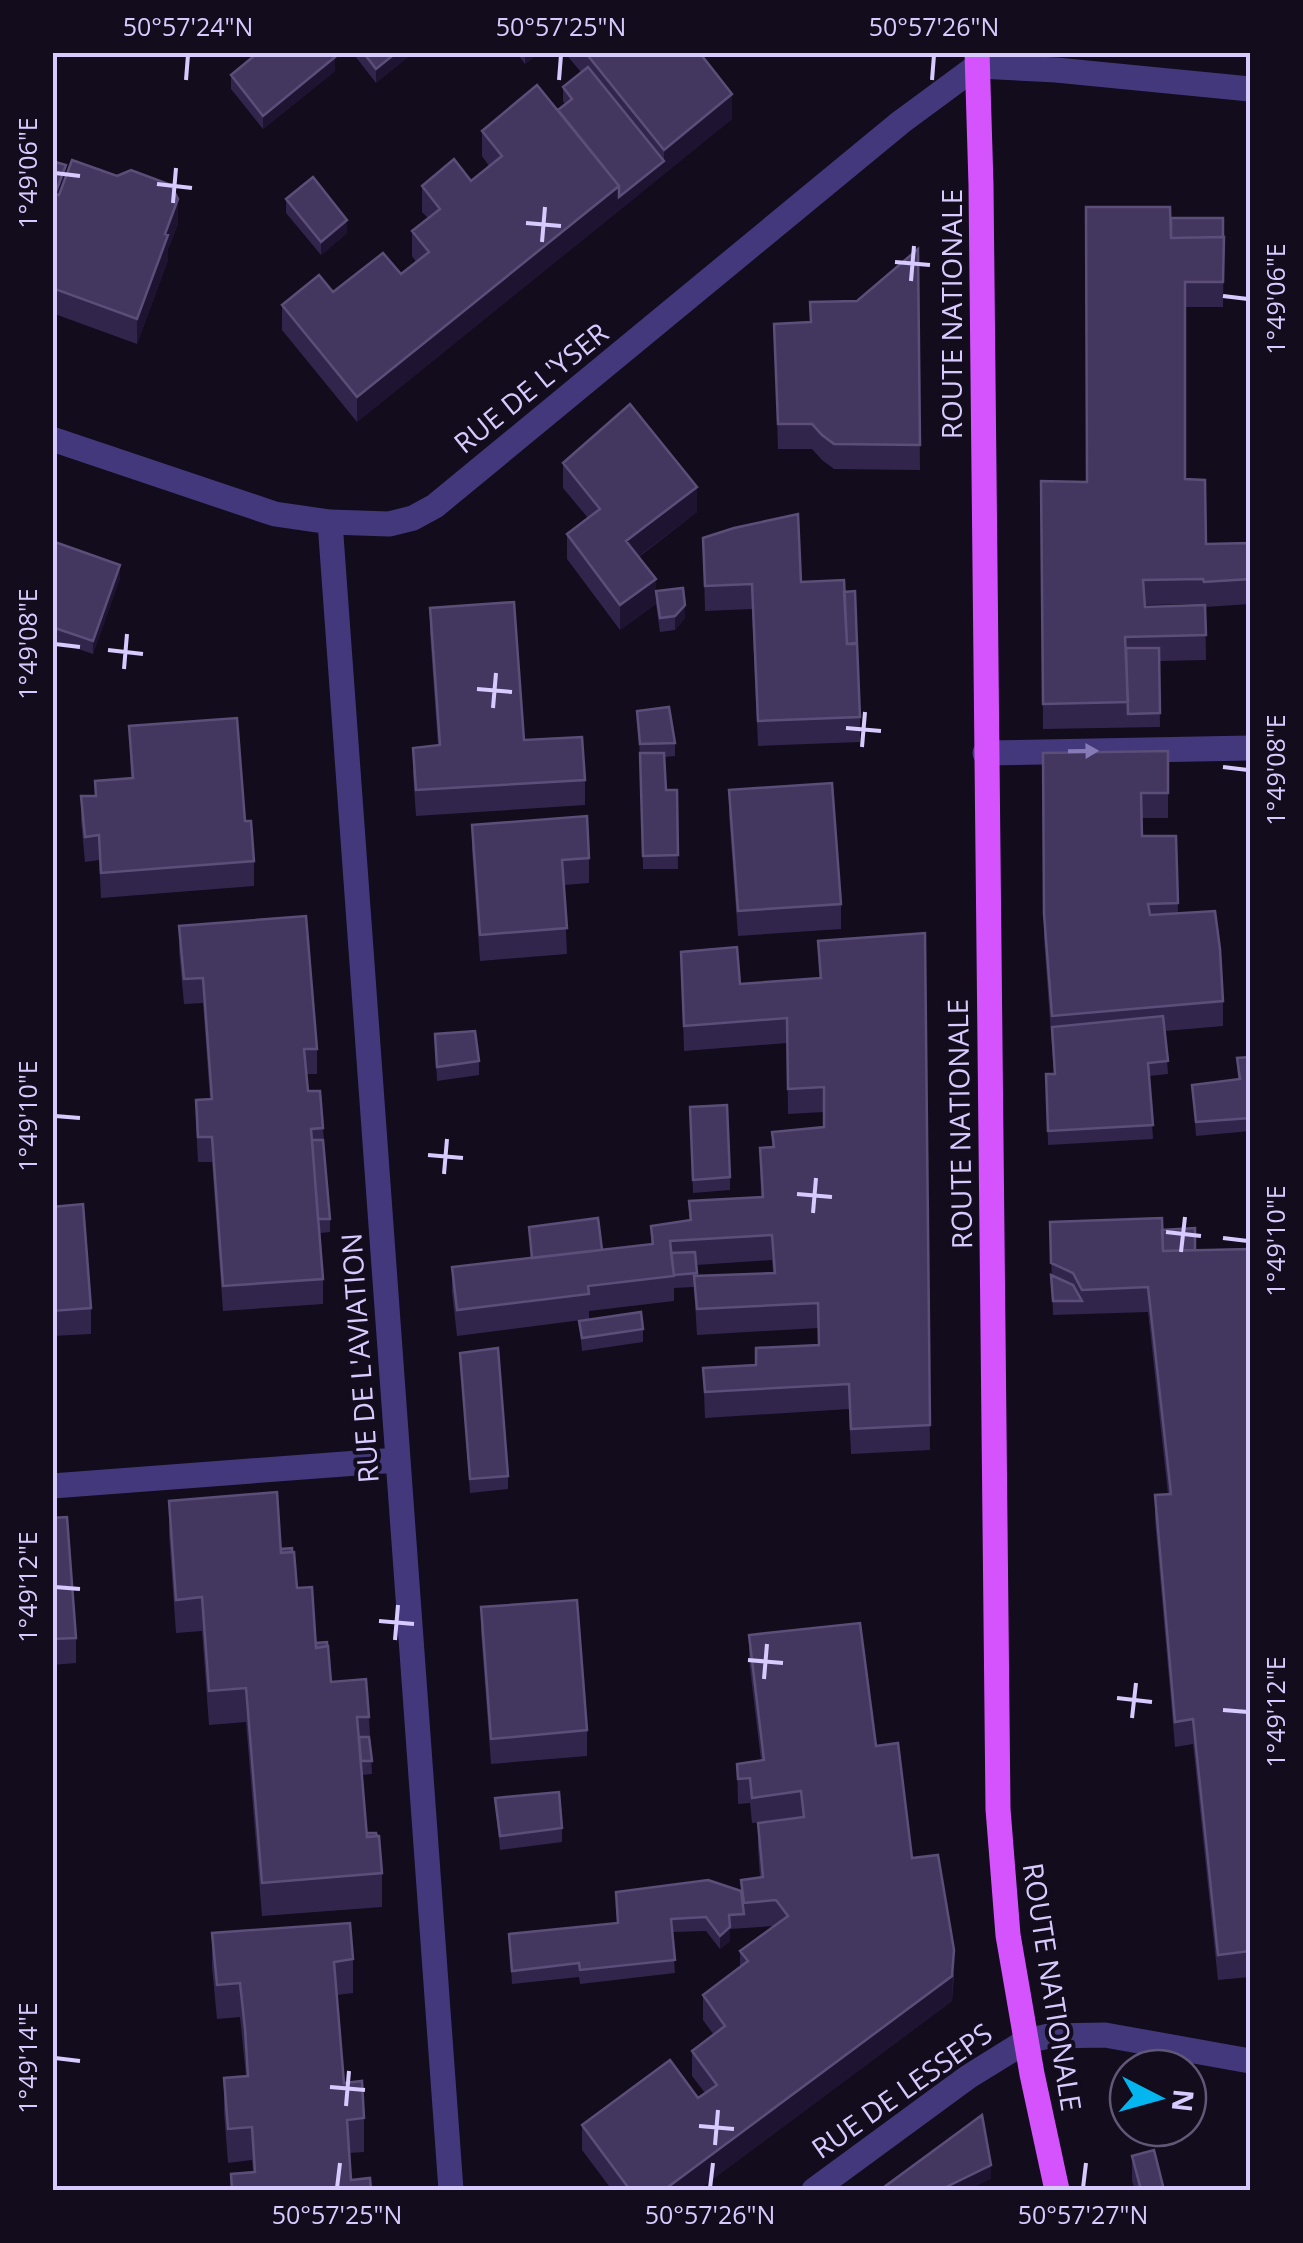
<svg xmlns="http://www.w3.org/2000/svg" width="1303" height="2243" font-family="'Open Sans',sans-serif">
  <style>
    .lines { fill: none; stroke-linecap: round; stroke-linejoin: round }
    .minor { stroke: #44387c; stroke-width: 25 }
    .primary { stroke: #d553fc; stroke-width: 25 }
    .wall { fill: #32254b; fill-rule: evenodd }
    .shaded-wall { fill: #1e1431 }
    .building { fill: #44375f; stroke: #5b4e78; stroke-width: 2.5 }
    .oneway { fill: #867ab6 }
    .ticks { fill: none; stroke: #d7cafe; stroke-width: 4 }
    .labels { text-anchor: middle; stroke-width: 8; stroke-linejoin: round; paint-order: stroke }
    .street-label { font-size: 28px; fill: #d7cafe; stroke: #120c1d }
    .neatline { fill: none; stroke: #d7cafe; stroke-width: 4 }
    .ticks-label { font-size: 25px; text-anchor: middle; fill: #d7cafe }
  </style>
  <rect width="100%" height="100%" fill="#120c1d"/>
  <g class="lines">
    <path class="minor" d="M52,439L275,514L330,522L389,524L413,518L435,506L901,122L977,66L1056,70L1250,89
      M330,522L451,2190
      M985,753L1250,748
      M52,1486L397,1460
      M814,2190L968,2077L1026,2041L1049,2036L1105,2035L1250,2061"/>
    <path class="primary" d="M977,52L981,185L998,1809L1008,1935L1032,2074L1057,2190"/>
  </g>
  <path class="wall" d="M355,52H414L376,83L355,56Z
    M516,52H540L525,64Z
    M564,52H699L732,119L357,422L282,330V305L401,274L416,262L412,256V231L428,218L422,212V186L471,181L489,166L482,156V131L558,110L565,104L563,101V87L581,72Z
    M335,71L263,129L231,89V75Z
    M52,161L66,176L178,224L168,249V260L137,344L52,313Z
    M286,199L347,233L321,255L286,213Z
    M1171,218L1224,237L1223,307H1185V479L1206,544L1250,570V604L1205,607L1206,660L1159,661L1160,727L1043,729L1041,481L1086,482ZM1203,604L1145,607L1144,605Z
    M918,249L920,470L834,469L822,460L812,449H778L774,324L810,322L857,301Z
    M563,463L697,512L639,557L656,591L685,618L675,630L660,632L656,604L620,630L567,559V534L588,518L563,488Z
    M703,538L801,582L844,592L860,717V742L758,746L752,609L705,611Z
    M52,541L120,578L93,654L52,640Z
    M430,608L524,740L585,780V805L416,816L413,773V748L438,746L430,633Z
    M637,711L675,743V756L665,757L666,790H677L678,869H643L640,758Z
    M129,726L245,821L254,861V886L101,898L99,860L85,862L81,821V796H95V781L131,778Z
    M1168,751V818H1142V836H1176L1178,913L1223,1001V1026L1165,1031L1168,1074L1149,1076L1153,1139L1048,1145L1046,1074H1054L1044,939L1043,753Z
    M729,790L841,904V929L738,936L729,815Z
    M472,825L589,858V883L564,885L567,954L480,961L472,850Z
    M179,926L317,1049V1074H307L308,1091L323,1128L330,1219V1232L320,1233L323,1279V1304L223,1311L212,1162H198L196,1125V1100L210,1099L203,1003L184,1004L179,951Z
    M925,933L930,1450L851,1454L849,1409L705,1418L703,1368L756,1365L818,1345V1328L697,1335L694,1287L674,1288V1301L589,1311V1319L457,1336L452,1292V1267L531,1258L529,1227L602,1250L651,1244V1226L689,1220V1201L761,1197L760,1148L772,1147V1132L824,1127V1112L788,1114L787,1043L684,1051L681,952L740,984L819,978L818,941ZM772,1260L773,1273L697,1276L696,1265Z
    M435,1034L479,1061V1075L437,1081Z
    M1250,1057V1131L1196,1136L1192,1085L1238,1080L1237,1058Z
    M690,1107L730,1177V1190L693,1193Z
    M52,1207L91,1308V1334L52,1336Z
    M1050,1222L1162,1230L1195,1250L1250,1263V1977L1218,1980L1193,1744L1175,1747L1155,1520V1495L1168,1494L1148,1312L1053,1315Z
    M579,1321L643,1329V1342L582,1351Z
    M460,1353L508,1476V1489L470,1493Z
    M169,1501L281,1549L331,1682L369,1717L372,1774L362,1775L367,1833L382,1873V1907L262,1916L246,1722L209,1725L202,1631L176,1633L169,1535Z
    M52,1518L76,1638V1663L52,1665Z
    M481,1607L587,1730V1756L491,1764L481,1632Z
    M749,1635L876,1746L912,1858L954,1975L952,2001L698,2190H612L582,2150V2125L698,2098L705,2093L692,2076V2051L714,2035L703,2020V1995L740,1967V1951L775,1926L730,1929V1941L720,1949L706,1931L672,1932L675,1973L580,1984L579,1977L512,1984L509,1934L617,1923L616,1892L741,1891V1880L760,1877L758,1848V1823L801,1817L752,1823L750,1803L738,1804L737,1764L761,1760L749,1660Z
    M495,1798L562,1828V1842L500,1850Z
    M212,1933L353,1959V1993L337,1995L344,2083L364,2118V2152L349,2153L351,2180L371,2190H231V2174L253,2172L252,2160L228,2163L224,2112V2078L246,2076L240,2017L217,2019L212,1967Z
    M1132,2156L1164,2190H1135L1132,2181Z"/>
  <path class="shaded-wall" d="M397,52H414L376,83V69Z
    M525,52H540L525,64Z
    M335,57V71L263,129V116Z
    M732,94V119L619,211V197L664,161V150Z
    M66,165V190L55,220V194Z
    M619,186V211L357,422V397Z
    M178,199V224L168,249V260L137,344V319Z
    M347,220V233L321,255V242Z
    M697,487V512L626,566V541Z
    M120,565V578L93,654V641Z
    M656,579V604L620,630V605Z
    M685,605V618L675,630V616Z
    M730,1927V1941L720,1949V1936Z
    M954,1950L952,2001L698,2190H664Z
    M991,2165V2179L968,2190H940Z"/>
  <path class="building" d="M259,52H331L335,57L263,116L231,75Z
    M363,52H397L376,69Z
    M585,52H699L732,94L664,150Z
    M588,67L664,161L619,197V186L558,110L572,99L563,87Z
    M537,85L619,186L357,397L282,305L319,275L333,292L383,253L401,274L429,252L412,231L440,209L422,186L454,159L471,181L502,156L482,131Z
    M72,160L117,176L131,170L171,185L178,199L165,234L168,235L137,319L52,288V161L66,165L55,194L59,195Z
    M313,177L347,220L321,242L286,199Z
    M1086,207H1170L1171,238L1224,237L1223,282H1185V479L1205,480L1206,544L1249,543L1250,579L1204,582L1203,579L1143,580L1145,607L1205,605L1206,635L1125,637L1128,702L1043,704L1041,481L1087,482Z
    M1171,218H1223V237L1171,238Z
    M918,249L920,445L834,444L822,435L812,424H778L774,324L811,322L810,302L857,301Z
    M630,404L697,487L626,541L656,579L620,605L567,534L600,509L563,463Z
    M798,514L801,582L844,580L847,644L857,643L860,717L758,721L752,584L705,586L703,538L734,528Z
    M52,541L120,565L93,641L52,627Z
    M683,588L685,605L675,616L660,618L656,591Z
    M855,591L857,644H847L844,592Z
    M514,602L524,740L582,737L585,780L416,790L413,748L440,745L430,608Z
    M1126,648H1159L1160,713L1128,714Z
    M669,707L675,743L640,744L637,711Z
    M237,718L245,821H251L254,861L101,873L99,835L85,837L81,796H96L95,781L133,778L129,726Z
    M1168,751V793H1141L1142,836H1176L1178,903L1148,904L1150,915L1215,911L1220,949L1223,1001L1052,1016L1044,914L1043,753Z
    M640,753H664L666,790H677L678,855L643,856Z
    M832,783L841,904L738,911L729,790Z
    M587,816L589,858L562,860L567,928L480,935L472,825Z
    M306,916L317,1049H304L308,1091H320L323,1128L311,1129L323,1279L223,1286L212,1137H198L196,1100L212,1099L203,978L184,979L179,926Z
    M925,933L930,1425L851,1429L849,1384L705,1392L703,1368L756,1365V1348L819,1345L818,1303L697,1309L694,1276L775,1273L772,1235L670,1241L674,1276L588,1286L589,1294L457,1310L452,1267L653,1244L651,1226L691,1220L689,1201L763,1197L760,1148L774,1147L772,1132L824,1127V1087L788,1089L787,1018L684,1026L681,952L737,947L740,984L821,978L818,941Z
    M1163,1016L1168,1061L1148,1063L1153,1125L1048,1131L1046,1074H1055L1052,1027Z
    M475,1031L479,1061L437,1067L435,1034Z
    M1250,1057V1118L1196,1122L1192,1085L1240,1079L1237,1058Z
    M727,1105L730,1177L693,1180L690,1107Z
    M312,1140H323L330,1219H318Z
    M83,1204L91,1308L52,1311V1207Z
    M598,1218L602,1250L532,1258L529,1227Z
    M1162,1218L1163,1251L1249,1249L1250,1263V1951L1218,1955L1193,1719L1175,1722L1155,1495L1171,1494L1148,1287L1082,1290L1073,1273L1051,1263L1050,1222Z
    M1195,1228V1250L1163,1251L1162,1230Z
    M695,1252L697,1273L674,1275L671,1253Z
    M1051,1275L1073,1285L1082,1301H1053Z
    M641,1312L643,1329L582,1338L579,1321Z
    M498,1348L508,1476L470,1479L460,1353Z
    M277,1492L281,1553L294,1552L297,1588L312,1587L316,1648L328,1646L331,1682L366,1679L369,1717H357L367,1837L379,1836L382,1873L262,1883L246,1688L209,1691L202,1597L176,1600L169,1501Z
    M67,1517L76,1638L52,1639V1518Z
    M292,1548V1552L281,1553V1549Z
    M577,1600L587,1730L491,1739L481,1607Z
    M860,1623L876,1746L898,1743L912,1858L938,1855L954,1950L952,1976L664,2190H630L582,2125L670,2060L698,2098L717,2085L692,2051L725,2026L703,1995L748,1961L740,1951L788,1916L776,1900L744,1903L741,1880L763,1877L758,1823L804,1817L801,1791L752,1798L750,1778L738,1779L737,1764L764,1760L749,1635Z
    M327,1642V1646L316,1648V1643Z
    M359,1737H369L372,1761H361Z
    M559,1792L562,1828L500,1836L495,1798Z
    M367,1833H376L377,1836L367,1837Z
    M708,1880L741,1891L744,1914L729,1915L730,1927L720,1936L706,1917L671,1919L675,1960L580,1970L579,1963L512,1971L509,1934L618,1923L616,1892Z
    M350,1923L353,1959L334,1962L344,2083L362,2081L364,2118L347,2120L351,2180L370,2178L371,2190H232L231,2174L255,2172L252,2127L228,2129L224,2078L248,2076L245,2029L240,1983L217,1985L212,1933Z
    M982,2115L991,2165L940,2190H880Z
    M1154,2150L1164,2190H1141L1132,2156Z"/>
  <defs><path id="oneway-solid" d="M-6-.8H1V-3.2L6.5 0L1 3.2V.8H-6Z" transform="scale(2.5)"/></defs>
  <use class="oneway" href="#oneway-solid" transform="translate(1083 751) rotate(-1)"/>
  <path class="ticks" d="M186,80L188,55M559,80L561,55M932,80L934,55M55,173L80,176M157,184L192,188M173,203L176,168M526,223L561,226M542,242L545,207M895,262L930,265M911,281L914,246M1223,296L1248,299M55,644L80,647M108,650L143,654M124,669L127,634M477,689L512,692M493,708L496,673M846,728L881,731M862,747L865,712M1223,767L1248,770M55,1116L80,1118M428,1155L463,1158M444,1174L447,1139M797,1194L832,1197M813,1213L816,1178M1166,1232L1201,1236M1223,1238L1248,1241M1181,1252L1185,1217M55,1587L80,1589M379,1621L414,1624M395,1640L398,1605M748,1660L783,1663M764,1679L767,1644M1117,1698L1152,1702M1223,1710L1248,1712M1132,1718L1136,1683M55,2058L80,2061M330,2087L365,2090M346,2106L349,2071M699,2126L734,2129M715,2145L718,2110M337,2188L340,2163M710,2188L713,2163M1083,2188L1086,2163"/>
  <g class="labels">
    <g class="street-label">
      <text transform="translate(952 314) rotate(-90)" y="10">ROUTE NATIONALE</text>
      <text transform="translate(531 388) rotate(-39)" y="10">RUE DE L'YSER</text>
      <text transform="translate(960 1124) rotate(-91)" y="10">ROUTE NATIONALE</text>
      <text transform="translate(360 1358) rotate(-94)" y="10">RUE DE L'AVIATION</text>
      <text transform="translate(1052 1987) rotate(81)" y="10">ROUTE NATIONALE</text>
      <text transform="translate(902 2091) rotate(-35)" y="10">RUE DE LESSEPS</text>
    </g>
  </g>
  <rect width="1303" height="2243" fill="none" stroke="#120c1d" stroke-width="110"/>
  <g transform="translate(1158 2098) rotate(96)"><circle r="48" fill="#120c1d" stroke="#615877" stroke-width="2.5"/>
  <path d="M0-8L18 38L0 25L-18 38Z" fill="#04b6ef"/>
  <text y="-15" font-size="28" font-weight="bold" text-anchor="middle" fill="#d7cafe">N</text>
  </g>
  <rect x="55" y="55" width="1193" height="2133" class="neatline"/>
  <g class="ticks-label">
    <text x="188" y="36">50°57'24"N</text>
    <text x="561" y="36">50°57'25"N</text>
    <text x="934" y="36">50°57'26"N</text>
    <text transform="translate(28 173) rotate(-90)" y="9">1°49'06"E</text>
    <text transform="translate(1276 299) rotate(-90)" y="9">1°49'06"E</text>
    <text transform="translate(28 644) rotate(-90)" y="9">1°49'08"E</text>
    <text transform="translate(1276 770) rotate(-90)" y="9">1°49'08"E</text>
    <text transform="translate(28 1116) rotate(-90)" y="9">1°49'10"E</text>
    <text transform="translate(1276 1241) rotate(-90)" y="9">1°49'10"E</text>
    <text transform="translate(28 1587) rotate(-90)" y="9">1°49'12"E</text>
    <text transform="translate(1276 1712) rotate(-90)" y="9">1°49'12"E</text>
    <text transform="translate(28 2058) rotate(-90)" y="9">1°49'14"E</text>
    <text x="337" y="2224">50°57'25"N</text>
    <text x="710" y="2224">50°57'26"N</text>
    <text x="1083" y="2224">50°57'27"N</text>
  </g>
</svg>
